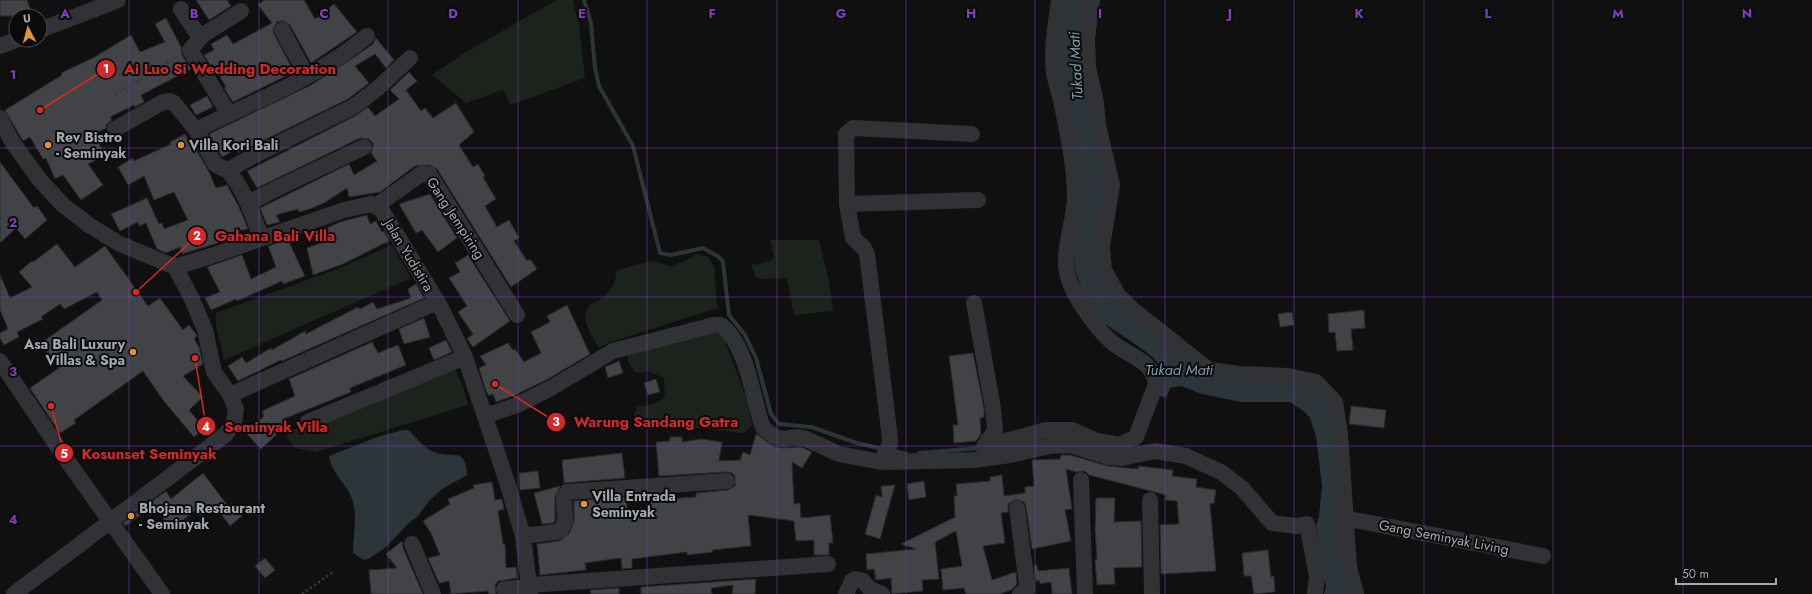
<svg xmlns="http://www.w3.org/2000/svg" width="1812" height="594" font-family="Jost,sans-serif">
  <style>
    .green { fill: #1c231d }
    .water { fill: #2c353a }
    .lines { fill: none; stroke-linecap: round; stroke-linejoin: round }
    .stream { stroke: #2c353a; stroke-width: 4 }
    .building { fill: #414346; stroke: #2a2a2d }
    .path { stroke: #37393c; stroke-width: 2.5; stroke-dasharray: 2 3; stroke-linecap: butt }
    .minor { stroke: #313235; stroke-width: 16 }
    .grid { fill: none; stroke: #813fbd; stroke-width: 1; stroke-opacity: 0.55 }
    .poi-dot { fill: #e09438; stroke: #0b0b0c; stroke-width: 1.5 }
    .labels { text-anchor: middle; stroke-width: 4; stroke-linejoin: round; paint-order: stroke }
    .poi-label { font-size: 14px; font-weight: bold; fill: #a2a8b0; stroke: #0b0b0c; text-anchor: start }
    .street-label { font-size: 14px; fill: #a2a8b0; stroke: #0b0b0c }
    .water-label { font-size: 15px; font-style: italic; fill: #7b99a9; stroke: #0b0b0c }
    .grid-label { font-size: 13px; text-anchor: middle; font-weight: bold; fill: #813fbd; stroke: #0b0b0c; stroke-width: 4; stroke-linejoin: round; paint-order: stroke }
    .leader { fill: none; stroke: #d62828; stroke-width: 1.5 }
    .callout-dot { fill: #d62828; stroke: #0b0b0c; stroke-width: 1.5 }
    .mark-label { font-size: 12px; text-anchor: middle; font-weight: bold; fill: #fff }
    .callout-label { font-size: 15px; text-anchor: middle; font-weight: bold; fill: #d62828; stroke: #0b0b0c; stroke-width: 4; stroke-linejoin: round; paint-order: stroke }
  </style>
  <rect width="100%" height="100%" fill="#101011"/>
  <path class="green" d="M556,0H573L579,26L585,78L510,105L503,90L466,103L432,75L463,54Z
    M770,240H819L829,281L833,311L794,315L787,278L761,279L756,277L751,265L771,261L774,256Z
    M392,245L411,278L224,360L216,326V313L337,269Z
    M697,254L708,257L714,267L717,308L611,342L599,348C592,337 578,317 590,305C592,303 596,302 598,301C611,293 615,284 617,270L651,261L670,266L683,262Z
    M703,332L722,333L747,400L752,425L748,430L742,433L703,428L640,429L633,419L637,407L654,404L665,397L664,378L648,371L642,373L635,372L628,362V352Z
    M455,368C459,378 467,395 468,405L316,452L295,448L287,438V432Z"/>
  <path class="water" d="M1063,0H1088L1105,178L1103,276L1202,367L1316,384L1330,397L1351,594H1324L1326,588L1316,526L1319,517L1322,486L1316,436L1310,418L1306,413L1290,402H1241L1202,394L1181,386L1170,388L1166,398L1156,395C1159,388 1165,379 1163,371C1158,354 1111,331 1097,317C1085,305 1080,285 1075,269L1060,79Z
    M403,430H408C416,437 423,447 432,451C451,461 466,444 467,475L442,489L429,501L418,516L408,524L386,547L370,558L364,560L353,553C353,534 359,513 350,494C343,481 331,471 329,456L380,436Z"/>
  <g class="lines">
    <path class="stream" d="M584,0L591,23L595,68L599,86L633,146L660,253L671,255L703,248L719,257L723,262L729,315L745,335L756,358L771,414L779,424L811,427L857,443L883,449
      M890,450L906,454
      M919,453L980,448"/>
  </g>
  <path class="building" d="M0,0H27L33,16H0Z
    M196,0H227L231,6L209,20Z
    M264,0H304L315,19L334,4L357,32L311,63L290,25L283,21L277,22L273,29L274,34L294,72L233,102L224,88L226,87L213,64L210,65L204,55L214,50L211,44L227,35L233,44L272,23L258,5Z
    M166,18L181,47L182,55L191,69L141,95L144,102L135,107L134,105L110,117L112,120L107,124L106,128L94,134L105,155L88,164L103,185L81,200L63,175L55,179L46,158L43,159L30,137L23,141L5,110L62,75L61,73L93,58L131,35L140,52L165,42L155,24Z
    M376,38L394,60L386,68L375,54L355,66L369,83L348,99L238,153L237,149L222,157L209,134L311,85L353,58L373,44Z
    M409,72L417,81L406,90L421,111L425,108L433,118L456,103L474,132L459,145L473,167L478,164L485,176L483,177L496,199L485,206L497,227L509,220L519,238L514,241L527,261L530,259L537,269L511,287L437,169L429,165L415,166L380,192L349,197L347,188L324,203L310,209L299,212L298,209L276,215L280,222L267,225L260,208L349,164L354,175L377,161L371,153L373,148V143L369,139L360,138L257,188L247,171L357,115L368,107L375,116L399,99L390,90Z
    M207,96L213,107L196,115L190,105Z
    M185,134L189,142L191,141L208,170L216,188L227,185L239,207L248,229L219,235L221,242L182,254L180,247L166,253L157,249L146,223L139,226L138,222L120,231L111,214L147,198L159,224L162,223L164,229L188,220L174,192L154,200L144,176L128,185L118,167L133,158L134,161L171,144L170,142Z
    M0,162L34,208L37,206L47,220L25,239L16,228L0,243Z
    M430,194L457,238L438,252L422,230L416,233L399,204Z
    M367,215L370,224L376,221L382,232L384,231L389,241L343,264L313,275L307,248L327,241L322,230L340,222Z
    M288,240L305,276L283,284L282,281L237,301L236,299L211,310L205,298L220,292L207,267L242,255L251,279L276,267L268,246Z
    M57,244L75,267L105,246L148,306L160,298L183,330L189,325L196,334L197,336L194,339L199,347L203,364L183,376L203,397L189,410L204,428L194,437L163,400L143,371L74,420L76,423L60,433L30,388L59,368L41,343L102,300L97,292L64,309L60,304L41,317L43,319L17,332L19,337L4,345L0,338V333L8,329L0,310V275L10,298L32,287L19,272L32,261L33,262Z
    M468,255L510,321L473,347L467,339L473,334L458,312L467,306L449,278L460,272L455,263Z
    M416,284L424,298L282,361L281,360L238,381L228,366L242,357L246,363L271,348L272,350L305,331L306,334L358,307L360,309L373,302L377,309L411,298L408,289Z
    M567,305L590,354L548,379L513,396L496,402L493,394L489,396L486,391L479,368L486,365L480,356L508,343L513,350L515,349L524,362L541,353L531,332L550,322L547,316Z
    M1364,310L1365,328L1351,329L1353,350L1337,351L1335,332L1329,333L1328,314Z
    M1292,312L1294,325L1280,327L1278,314Z
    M424,318L430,337L404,344L399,329Z
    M446,340L452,352L434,360L429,348Z
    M372,342L378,353L398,345L406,365L350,388L351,392L286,418L290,427L278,433L261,449L246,433L264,416L262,411L295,396L289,379Z
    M973,353L984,409V417L980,418L981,434L976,441L954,443L953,425H958L949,356Z
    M619,361L623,373L608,378L605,367Z
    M656,379L660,392L648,395L644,383Z
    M1351,406L1386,410L1384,428L1349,424Z
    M756,434L773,446L782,448L801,447L812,452L802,468L792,462L794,504L800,503L801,518L830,515L833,543H829V555H814V540L796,541L794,521L748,515L751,546L712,550L713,552L687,555V552L632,559V568L622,569L621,558L585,563L586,570L540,575L537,544L559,541L569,534L574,521V501L626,497L628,517L651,515L650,500L696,497V493L728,490L735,486V476L732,473L727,472L659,476L656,442L670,441V437H682V442L701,439L722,442L719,461L740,460L743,452L750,455Z
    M622,453L625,478L564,483L562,460Z
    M1061,455H1070L1108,466L1138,469V466L1173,470L1172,476L1197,479L1196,487L1216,490L1214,504L1210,503L1216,571L1161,574L1160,525L1179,524L1177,501L1165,500L1166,495L1089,475L1085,471L1076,472L1066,469L1072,509L1065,510L1071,541L1032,549L1026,506L1024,502L1016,499L1008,504V512L1001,513L1005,543L983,546L992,580L1016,572L1017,584L1011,590L1000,594H966L964,588L943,590L941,569L962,566L956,531L935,542L939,579L922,580L923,591L892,594L891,578L876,580L874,569L867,570L866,554L916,549L901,544L955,517L954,496H957L956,484L990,481V477L1002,475L1004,496L1025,493V487L1034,486L1032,460L1060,459Z
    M538,471L540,488L520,490L519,473Z
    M203,473L228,506L232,503L242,516L230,526L215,506L200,516L196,510L170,530L155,505L125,526L123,523L166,491L171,499Z
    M924,481L926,497L909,500L907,484Z
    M492,482L495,500L502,499L504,509L498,511L503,544H505L506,568L516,567L517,578L498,581L495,585L496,594H489L488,591L451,594L449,581L439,583L428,558L440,555L431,533L423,521L450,504L448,499L474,488L473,485Z
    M895,485L880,539L865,534L876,495L882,497L881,486Z
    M560,486L555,497V519L554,523L542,524L534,493Z
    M1096,498H1115L1114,522L1141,521L1142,567L1114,568L1115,584L1097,585L1095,560L1097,559L1095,528Z
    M402,541L403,548L423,594H371L369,570L397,568L386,554Z
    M1268,550L1271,577L1274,576L1275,592L1254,594L1251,576H1244L1242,553Z
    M265,558L275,570L265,578L255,566Z
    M1037,565L1038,571L1069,568L1072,594H1052L1051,582L1040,584L1039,580L1036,582L1034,566Z
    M756,579L755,594H732L733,585L711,588L712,594H641V587Z
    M619,588V594H591L590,590Z"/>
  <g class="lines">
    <path class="path" d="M115,94L179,56
      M302,594L333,572"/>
    <path class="minor" d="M1092,0L1087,38L1088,67L1096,103L1098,125L1112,185L1102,247L1104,270L1118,295L1132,309L1209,370L1239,374L1288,376L1316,382L1335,402L1340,434L1349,567L1356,594
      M181,9L200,38
      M40,30L118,0
      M282,30L307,76
      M0,46L16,40
      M229,114L190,50L203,35L241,11
      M0,118L11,140L39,179L63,205L89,225L118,243L175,267L211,256L344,210L371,204L381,209L440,306L465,357L507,482L523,536L530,594
      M115,129L163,102L170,101L174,103L196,130L215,164C220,168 226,168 229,172C245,191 253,215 261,238
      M196,130C255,101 317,78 367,36
      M228,170L259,153L353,107L377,89L410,58
      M248,203L288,183L364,147
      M847,204L978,200
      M376,206L421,174H429L517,315
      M974,303L993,408L995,430L984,447
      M0,361L66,459L162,594
      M230,395L437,302
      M485,416L517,405L551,388L613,351L714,325H721C746,344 752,393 761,422L764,429L775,437L784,439L795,437L804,438L839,454L881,462L974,460L1010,455L1050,446L1071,445L1109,457L1122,458L1155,451L1186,456L1221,472L1242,488L1272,523L1297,526L1307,524L1317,576L1315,594
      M308,422L465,357
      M988,440L1002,442L1046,430H1072L1097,441L1120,445L1136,437L1156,384C1153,361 1130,356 1114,344C1098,331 1075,299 1069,280C1060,254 1074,225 1075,198C1075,168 1068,135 1062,105C1060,94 1056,84 1054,73C1051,48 1056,24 1059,0
      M881,462L890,444L889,430L867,254L864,248L853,238L847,204L846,134L853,128L972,134
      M1081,480L1085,594
      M1150,500L1152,594
      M1017,508L1027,585V589L1020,594
      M1344,518L1543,556
      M523,536L556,532L561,530L565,521L564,497L567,492L727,481
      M412,544L433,594
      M530,585L828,564
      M504,589L530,587
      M14,594L225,435L234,423L236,409L230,395L214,372L205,330L191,297L175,267
      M846,594L852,581L856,579L863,581L870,589L882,594"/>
  </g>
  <path class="grid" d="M129,0V594M259,0V594M388,0V594M518,0V594M647,0V594M777,0V594M906,0V594M1035,0V594M1165,0V594M1294,0V594M1424,0V594M1553,0V594M1683,0V594M0,148H1812M0,297H1812M0,446H1812"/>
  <g class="poi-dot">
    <circle cx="48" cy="145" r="4"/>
    <circle cx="181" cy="145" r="4"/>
    <circle cx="133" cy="352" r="4"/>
    <circle cx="584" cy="504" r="4"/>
    <circle cx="131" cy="516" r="4"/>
  </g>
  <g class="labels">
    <g class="poi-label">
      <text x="56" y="142">Rev Bistro<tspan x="56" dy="16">- Seminyak</tspan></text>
      <text x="189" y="150">Villa Kori Bali</text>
      <text x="125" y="349" text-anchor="end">Asa Bali Luxury<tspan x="125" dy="16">Villas &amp; Spa</tspan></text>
      <text x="592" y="501">Villa Entrada<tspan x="592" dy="16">Seminyak</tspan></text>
      <text x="139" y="513">Bhojana Restaurant<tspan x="139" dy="16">- Seminyak</tspan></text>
    </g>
    <g class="street-label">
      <text transform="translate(456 218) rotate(57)" y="5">Gang Jempiring</text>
      <text transform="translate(409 255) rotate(59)" y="5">Jalan Yudistira</text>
      <text transform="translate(1444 537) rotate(11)" y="5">Gang Seminyak Living</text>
    </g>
    <g class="water-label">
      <text transform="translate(1076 66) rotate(-93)" y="5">Tukad Mati</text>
      <text x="1179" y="375">Tukad Mati</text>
    </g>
  </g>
  <g class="grid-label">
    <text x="65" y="18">A</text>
    <text x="194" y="18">B</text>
    <text x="324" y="18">C</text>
    <text x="453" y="18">D</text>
    <text x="582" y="18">E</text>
    <text x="712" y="18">F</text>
    <text x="841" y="18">G</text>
    <text x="971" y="18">H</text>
    <text x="1100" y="18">I</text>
    <text x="1230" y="18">J</text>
    <text x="1359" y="18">K</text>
    <text x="1488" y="18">L</text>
    <text x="1618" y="18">M</text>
    <text x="1747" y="18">N</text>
    <text x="13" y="79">1</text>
    <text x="13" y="227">2</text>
    <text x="13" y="376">3</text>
    <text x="13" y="524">4</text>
  </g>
  <path class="leader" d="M40 110L106 69M136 292L197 236M495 384L556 422M195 358L206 426M51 406L64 453"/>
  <g class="callout-dot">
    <circle cx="40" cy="110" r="4"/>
    <circle cx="136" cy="292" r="4"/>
    <circle cx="495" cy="384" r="4"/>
    <circle cx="195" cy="358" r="4"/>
    <circle cx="51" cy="406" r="4"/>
    <circle cx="106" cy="69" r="10"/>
    <circle cx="197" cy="236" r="10"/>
    <circle cx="556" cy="422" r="10"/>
    <circle cx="206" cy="426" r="10"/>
    <circle cx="64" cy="453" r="10"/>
  </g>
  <g class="mark-label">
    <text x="106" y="73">1</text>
    <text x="197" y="240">2</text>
    <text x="556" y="426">3</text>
    <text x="206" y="431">4</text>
    <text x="64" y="458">5</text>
  </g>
  <g class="callout-label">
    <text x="230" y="74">Ai Luo Si Wedding Decoration</text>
    <text x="275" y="241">Gahana Bali Villa</text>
    <text x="656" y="427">Warung Sandang Gatra</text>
    <text x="276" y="432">Seminyak Villa</text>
    <text x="149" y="459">Kosunset Seminyak</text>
  </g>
  <g transform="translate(28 28) rotate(354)"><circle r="19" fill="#0b0b0c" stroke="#474a4e"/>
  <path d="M0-3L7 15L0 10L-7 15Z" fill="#e09438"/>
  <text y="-6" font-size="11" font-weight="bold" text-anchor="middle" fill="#a2a8b0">U</text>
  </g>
  <path d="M1676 578v6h100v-6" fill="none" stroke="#a2a8b0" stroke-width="2"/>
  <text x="1682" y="578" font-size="12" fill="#a2a8b0" stroke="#0b0b0c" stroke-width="3" paint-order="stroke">50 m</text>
</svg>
